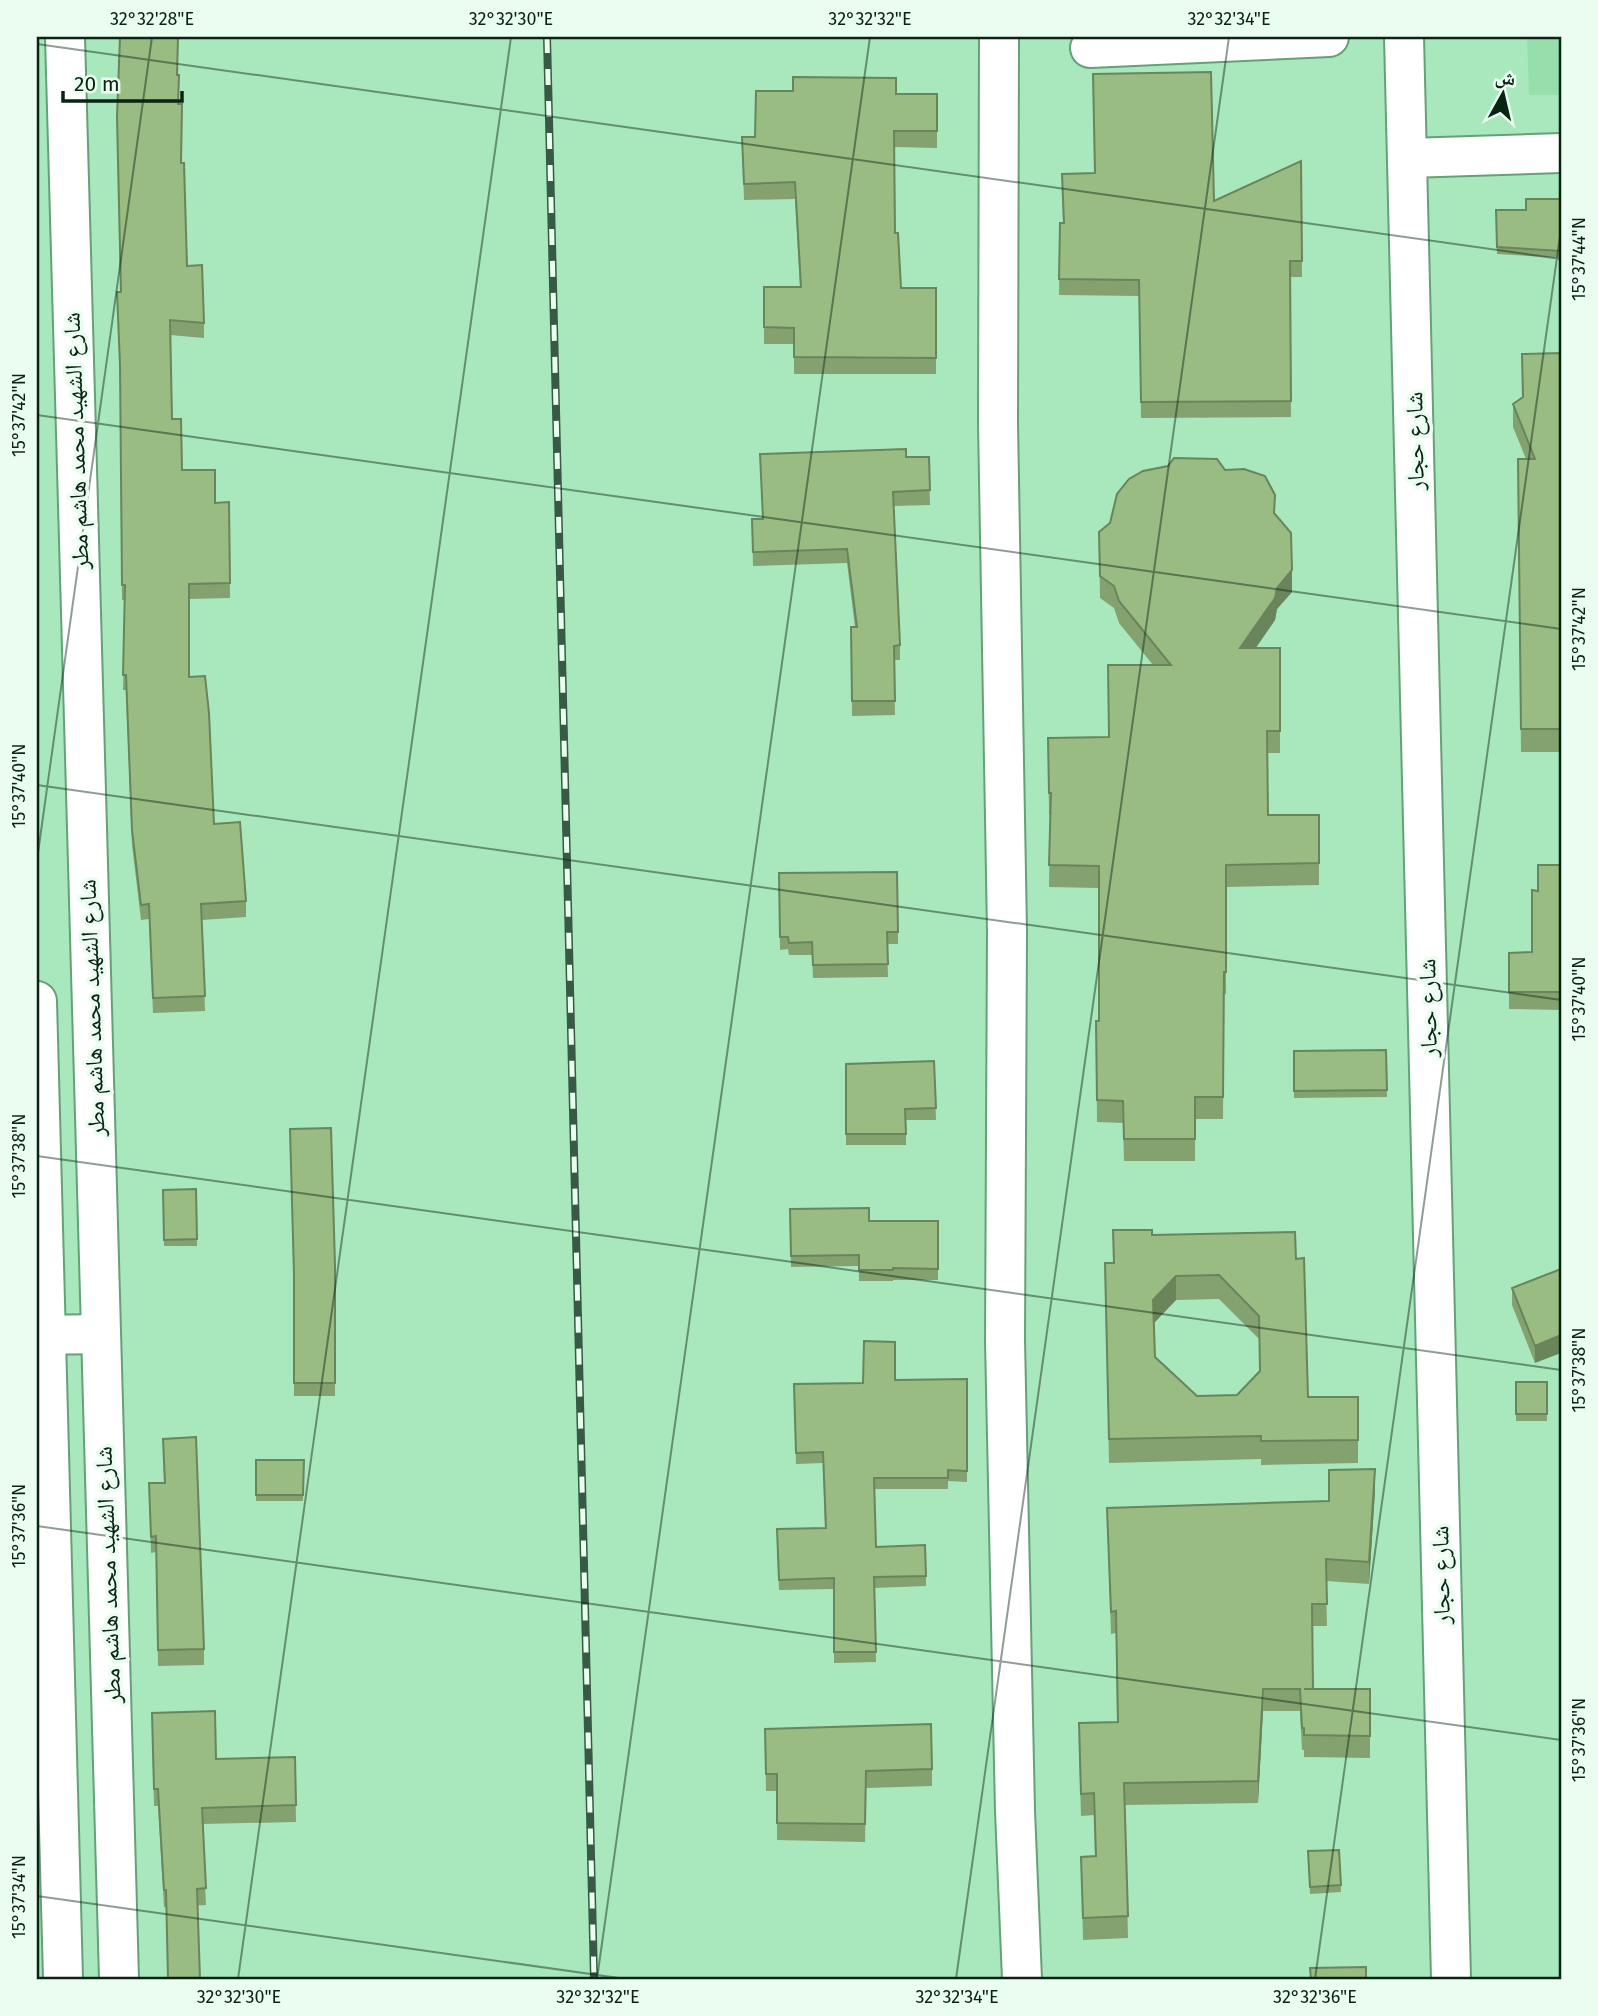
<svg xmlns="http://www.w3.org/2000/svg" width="1598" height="2016" font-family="'Fira Sans','Noto Naskh Arabic',sans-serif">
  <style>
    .built { fill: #97dead }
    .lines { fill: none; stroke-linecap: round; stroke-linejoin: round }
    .minor-casing { stroke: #64a178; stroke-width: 42 }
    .major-casing { stroke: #64a178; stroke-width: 42 }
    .minor { stroke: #fff; stroke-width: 38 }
    .major { stroke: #fff; stroke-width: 38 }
    .rail-casing { stroke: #365a43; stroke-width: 8 }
    .rail { stroke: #ebfdf0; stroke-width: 5; stroke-dasharray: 16; stroke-linecap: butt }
    .wall { fill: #83a270; fill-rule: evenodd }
    .shaded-wall { fill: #6a845b }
    .building { fill: #98bc82; stroke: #6a845b; stroke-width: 2; fill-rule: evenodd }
    .ticks { fill: none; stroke: #0a2414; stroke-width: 2; stroke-opacity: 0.45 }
    .labels { text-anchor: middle; stroke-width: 7; stroke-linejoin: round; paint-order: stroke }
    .street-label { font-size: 24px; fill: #0a2414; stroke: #ebfdf0 }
    .neatline { fill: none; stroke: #0a2414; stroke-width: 2.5 }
    .ticks-label { font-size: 18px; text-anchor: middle; fill: #0a2414 }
  </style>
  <rect width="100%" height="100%" fill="#a9e8bc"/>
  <path class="built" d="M1527,37H1561V95H1529Z"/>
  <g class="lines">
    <g class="minor-casing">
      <path id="minor" d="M999,37L998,423L1007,931L1005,1341L1015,1811L1022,1979
        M1404,37L1451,1979
        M1090,48L1329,37
        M1408,158L1561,153
        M37,1335L101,1334"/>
    </g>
    <g class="major-casing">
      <path id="major" d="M65,37L119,1979
        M37,1001L63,1979"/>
    </g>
    <use href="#minor" class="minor"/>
    <use href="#major" class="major"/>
    <g class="rail-casing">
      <path id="rail" d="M547,37L594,1979"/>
    </g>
    <use href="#rail" class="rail"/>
  </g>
  <path class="wall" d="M177,75L187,266L204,323V338L170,335L172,419L182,470L215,503L229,502L230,598L189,599V677L214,824L246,901V917L202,920L205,1011L153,1013L149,919L141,920L132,845L126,690H123L125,600H122L120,380L117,292H121Z
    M896,94H937V148L894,147L895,233L901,288H936V374H794V344H764V287H800L795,199L744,200L742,137H755Z
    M1301,161L1302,277H1290L1291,417L1141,418L1139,296L1059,295L1060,223H1063L1062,174L1214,201Z
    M1561,199V258L1497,254L1496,210H1526Z
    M1561,353V752H1521L1518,459H1526L1513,427V404L1522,397V354Z
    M760,454L906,457H929L930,505L894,506L900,645V660H894L895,715L852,716L851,627H855L847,563L753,566L752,519H763Z
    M1225,470L1275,515L1292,592L1277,609L1275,620L1256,648H1280V753H1267L1268,815H1319V885L1226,887V994H1224L1223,1119H1195V1161H1124L1123,1123L1097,1122L1096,1021H1099V888L1049,887L1050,815H1049L1048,738L1109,737L1153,665L1119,623L1114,608L1100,598L1099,532Z
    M1561,865V1010L1509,1009V953L1532,952Z
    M897,872L898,944H887L888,977L813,978L812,955H789L788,949L780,950L779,873Z
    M1386,1050L1387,1097L1294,1098V1051Z
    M934,1061L936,1120H906V1145H846V1064Z
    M196,1189L197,1246H164L163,1190Z
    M790,1209L869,1221H938V1280H893V1281H859V1266L791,1267Z
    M1113,1230L1152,1235L1296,1259L1308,1397H1358V1463L1261,1465V1459L1109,1463L1105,1263H1113ZM1219,1299L1259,1339V1371L1237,1395L1197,1396L1155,1357L1154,1323L1176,1300Z
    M335,1265V1396H294V1287Z
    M1561,1269L1535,1363L1512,1305V1288Z
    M967,1379V1482L948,1481V1489H874L876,1547L926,1576V1586L874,1588L876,1662L834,1663V1589L779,1590L777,1529L825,1528L823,1463L796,1464L794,1384L863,1383L895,1380Z
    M1516,1382H1547V1421H1516Z
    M163,1439L204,1649V1665L158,1666L156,1552L151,1553L149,1483H164Z
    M256,1460H304L303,1501H256Z
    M1375,1491L1369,1584L1326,1581L1327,1626H1312L1313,1689H1370V1758L1304,1757V1750H1302L1300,1711H1263L1258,1803L1125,1805L1128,1938L1083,1940L1081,1857L1095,1856L1094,1815L1081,1816L1079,1745L1117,1722L1116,1633L1111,1634L1107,1508L1329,1501Z
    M152,1729L216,1759L295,1757L296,1822L202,1824L206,1905L164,1907L158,1806H154Z
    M765,1729L932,1769V1786L866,1788L865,1842L777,1840V1791H766Z
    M1339,1850L1341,1892L1310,1894L1308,1851Z"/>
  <path class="shaded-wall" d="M1292,570V592L1277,609L1275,620L1240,670V648L1277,588Z
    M1176,1276V1300L1153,1324V1300Z
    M1561,1335V1353L1535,1363V1346Z
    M1375,1469V1491L1369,1584V1562Z
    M1263,1689V1711L1258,1803V1781Z"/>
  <path class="building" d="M120,37L178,38L177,75H179L178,104H182L181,163H184L187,266L202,265L204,323L170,320L172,419H181L182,470H215V503L229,502L230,583L189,584V677L205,676L209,713L214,824L240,822L246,901L201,904L205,996L153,998L149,904L141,905L132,830L126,675H123L125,585H122L120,365L117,292H121L117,117Z
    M1211,72L1214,201L1301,161L1302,261H1290L1291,401L1141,402L1139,280L1059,279L1060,223H1064L1062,174L1095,173L1093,74Z
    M793,77L896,78V94H937V131H894L895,233H898L901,288H936V358L794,357V328L764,327V287H801L795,182L744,184L742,137H755L756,91H793Z
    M1526,199H1561V251L1497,247L1496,210H1526Z
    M1561,353V729H1521L1518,459H1535L1513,404L1523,397L1522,354Z
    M906,449V457H929L930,490L893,492L900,645L894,646L895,701H852L851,627H857L847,549L753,552L752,519H763L760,454Z
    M1174,458L1217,459L1225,470L1244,469L1265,476L1275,495L1274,513L1291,533L1292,570L1277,588L1275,598L1240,648H1280V731H1267L1268,815H1319V863L1226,865V972H1224L1223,1097H1195V1139H1124L1123,1101L1097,1100L1096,1021H1099V866L1049,865L1051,793H1049L1048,738L1109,737L1108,665H1171L1119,601L1114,586L1100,576L1099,532L1110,523L1117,494L1129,479L1143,471L1168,466Z
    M1538,865H1561V992H1509V953L1532,952V890L1538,891Z
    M897,872L898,932H887L888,964L813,965L812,942L789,943L788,937H780L779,873Z
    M1386,1050L1387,1090L1294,1091V1051Z
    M934,1061L936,1108L905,1109L906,1134H846V1064Z
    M331,1128L335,1265V1383H294V1275L290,1129Z
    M196,1189L197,1239L164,1240L163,1190Z
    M869,1208V1221H938V1269L893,1268V1270H859V1255L791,1256L790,1209Z
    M1113,1230H1152V1235L1295,1232L1296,1259L1304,1258L1308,1397H1358V1440L1261,1441V1436L1109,1439L1105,1263H1114ZM1219,1275L1259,1316L1260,1371L1237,1395L1197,1396L1155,1357L1153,1300L1176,1276Z
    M1561,1269V1335L1535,1346L1512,1288Z
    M864,1341L895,1342V1380L967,1379V1471L948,1470V1478H874L876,1547L925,1545L926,1576L874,1577L876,1652H834V1578L779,1580L777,1529L826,1528L823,1452L796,1453L794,1384L863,1383Z
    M1516,1382H1547V1414H1516Z
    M196,1437L204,1649L158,1650L156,1536L151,1537L149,1483H165L163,1439Z
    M256,1460H304L303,1495H256Z
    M1375,1469L1369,1562L1326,1559L1327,1604H1312L1313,1689H1304H1370V1736L1304,1735V1728H1302L1300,1689H1263L1258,1781L1124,1783L1128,1916L1083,1918L1081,1857L1096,1856L1094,1793L1081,1794L1079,1723L1118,1722L1116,1611L1111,1612L1107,1508L1329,1501V1470Z
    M1560,1470H1561V1510Z
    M215,1711L216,1759L295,1757L296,1805L202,1808L206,1888L197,1889L200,1979H168L166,1890H164L158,1789H154L152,1713Z
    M931,1724L932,1769L866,1771L865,1824L777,1823V1774H766L765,1729Z
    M1339,1850L1341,1885L1310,1887L1308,1851Z
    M1366,1967V1979H1311L1310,1968Z"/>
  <path class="ticks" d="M37,44L1561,259M37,415L1561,629M37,785L1561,1000M37,860L152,37M37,1156L1561,1370M37,1526L1561,1740M37,1896L626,1979M238,1979L511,37M597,1979L870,37M956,1979L1229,37M1315,1979L1561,229"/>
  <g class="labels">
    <g class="street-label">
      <text transform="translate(76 441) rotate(-92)" y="8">شارع الشهيد محمد هاشم مطر</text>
      <text transform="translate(1415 441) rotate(-91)" y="8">شارع حجار</text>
      <text transform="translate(92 1008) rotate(-92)" y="8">شارع الشهيد محمد هاشم مطر</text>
      <text transform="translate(1428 1008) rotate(-91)" y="8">شارع حجار</text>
      <text transform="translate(108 1575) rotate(-92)" y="8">شارع الشهيد محمد هاشم مطر</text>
      <text transform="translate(1441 1575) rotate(-91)" y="8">شارع حجار</text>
    </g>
  </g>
  <rect width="1598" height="2016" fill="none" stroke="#ebfdf0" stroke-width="77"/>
  <g transform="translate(1503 94) rotate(8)" stroke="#ebfdf0" stroke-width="5" paint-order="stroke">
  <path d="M0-5L12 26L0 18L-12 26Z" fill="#0a2414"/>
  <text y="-10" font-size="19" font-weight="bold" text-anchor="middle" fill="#0a2414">ش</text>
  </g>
  <path d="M63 91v10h119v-10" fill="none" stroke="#0a2414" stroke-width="3.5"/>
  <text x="74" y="91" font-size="21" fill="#0a2414" stroke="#ebfdf0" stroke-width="5" paint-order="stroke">20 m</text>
  <rect x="38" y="38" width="1522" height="1940" class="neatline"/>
  <g class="ticks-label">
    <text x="152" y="25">32°32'28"E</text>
    <text x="511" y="25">32°32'30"E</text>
    <text x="870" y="25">32°32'32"E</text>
    <text x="1229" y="25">32°32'34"E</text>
    <text transform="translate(1579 259) rotate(-90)" y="6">15°37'44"N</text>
    <text transform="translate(19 415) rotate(-90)" y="6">15°37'42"N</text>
    <text transform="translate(1579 629) rotate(-90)" y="6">15°37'42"N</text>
    <text transform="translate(19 786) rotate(-90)" y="6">15°37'40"N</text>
    <text transform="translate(1579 999) rotate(-90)" y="6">15°37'40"N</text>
    <text transform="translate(19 1156) rotate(-90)" y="6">15°37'38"N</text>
    <text transform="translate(1579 1370) rotate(-90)" y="6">15°37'38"N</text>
    <text transform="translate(19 1526) rotate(-90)" y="6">15°37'36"N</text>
    <text transform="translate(1579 1740) rotate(-90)" y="6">15°37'36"N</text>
    <text transform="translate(19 1897) rotate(-90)" y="6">15°37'34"N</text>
    <text x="239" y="2003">32°32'30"E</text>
    <text x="598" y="2003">32°32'32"E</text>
    <text x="957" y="2003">32°32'34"E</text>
    <text x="1315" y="2003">32°32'36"E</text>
  </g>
</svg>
